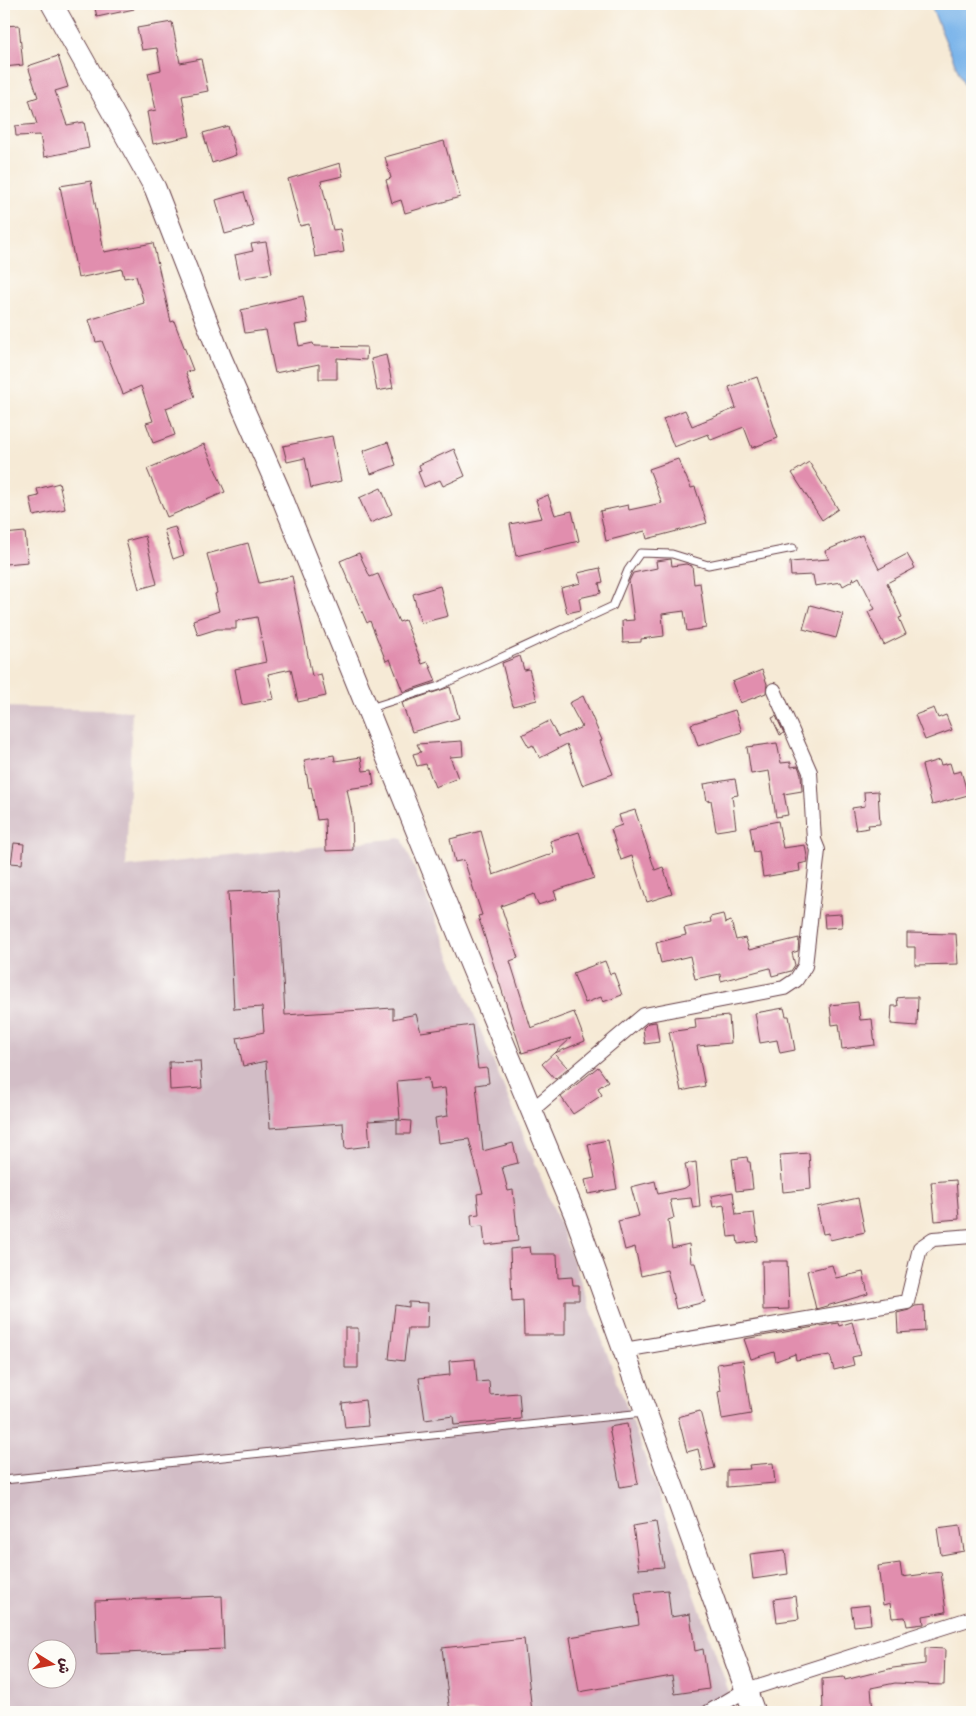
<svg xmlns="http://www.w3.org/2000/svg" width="976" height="1716" font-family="Mali,'Playpen Sans Arabic',sans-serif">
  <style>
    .industrial { fill: #d2bdc6; fill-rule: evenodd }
    .water { fill: #79b4ea; stroke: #626a8a }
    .building { fill: #e18eae }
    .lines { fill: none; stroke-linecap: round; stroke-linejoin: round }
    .lane-casing { stroke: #643d45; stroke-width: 9 }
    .street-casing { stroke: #643d45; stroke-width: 16 }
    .primary-casing { stroke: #643d45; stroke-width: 23 }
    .lane { stroke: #fff; stroke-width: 7 }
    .street { stroke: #fff; stroke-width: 14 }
    .primary { stroke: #fff; stroke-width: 21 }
  </style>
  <rect width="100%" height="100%" fill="#fdfcf7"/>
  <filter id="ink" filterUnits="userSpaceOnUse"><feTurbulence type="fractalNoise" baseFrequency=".02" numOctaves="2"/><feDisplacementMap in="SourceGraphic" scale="10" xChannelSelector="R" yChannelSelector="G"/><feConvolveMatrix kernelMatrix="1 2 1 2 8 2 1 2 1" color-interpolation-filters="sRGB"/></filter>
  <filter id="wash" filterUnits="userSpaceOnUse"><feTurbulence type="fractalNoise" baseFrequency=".0096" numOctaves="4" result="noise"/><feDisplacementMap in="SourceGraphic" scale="20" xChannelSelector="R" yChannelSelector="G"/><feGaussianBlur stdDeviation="1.12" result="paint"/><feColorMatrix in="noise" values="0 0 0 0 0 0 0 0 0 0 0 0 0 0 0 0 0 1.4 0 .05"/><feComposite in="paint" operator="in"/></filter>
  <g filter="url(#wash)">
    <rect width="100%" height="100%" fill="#f6ead6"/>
    <path class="industrial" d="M4,707L132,711L126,867L402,838L559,1222L684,1564L736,1712H4ZM38,1648H68V1678H38Z"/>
    <path class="water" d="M930,4H972V104Z"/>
    <g id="blocks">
      <path class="building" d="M94,4H133L134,9L97,17Z
        M172,22L180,63L201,59L208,91L182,96L190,136L153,144L147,112L156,110L148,73L161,70L157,48L142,50L137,28Z
        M19,25L23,65L4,67V26Z
        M58,56L68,87L55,91L67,125L84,122L89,148L44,157L40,135L16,136L15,126L37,124L29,100L38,97L28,66Z
        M228,126L236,155L212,163L203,133Z
        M444,141L460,197L405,213L401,200L392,203L386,180L391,178L385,157Z
        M340,163L343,176L321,181L333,230L340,229L344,252L315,257L309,224L300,226L288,179Z
        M91,181L104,252L153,243L171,322L174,321L193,370L186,373L195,397L166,408L175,435L153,443L146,423L153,421L141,386L123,394L102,341L96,342L89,320L144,303L136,276L124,278L122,269L78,278L60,186Z
        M244,192L254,226L225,234L216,200Z
        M266,242L272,273L240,279L235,255L253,251L251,244Z
        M303,296L308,323L295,325L299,346L313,343L314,346L367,347L366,360L337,358V379H319V364L275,373L266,330L245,333L241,310Z
        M386,355L393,388L377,391L371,359Z
        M757,377L778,438L752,448L744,427L711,440L708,434L674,447L663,419L685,410L692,426L736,408L729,387Z
        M332,436L341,481L311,488L305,458L287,462L283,446Z
        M388,442L396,465L371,474L363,451Z
        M204,444L225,492L167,517L147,469Z
        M454,449L465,476L443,486L440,480L424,487L418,472L421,471L419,465Z
        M678,459L691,488L695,487L707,523L647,539L645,531L606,541L600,511L628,505L629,510L662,503L649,469Z
        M809,462L838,509L822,520L792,473Z
        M59,483L65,509L34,516L30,498L39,496L37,489Z
        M381,488L392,514L370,523L359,498Z
        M548,495L555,515L572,511L579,541L516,556L510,524L542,518L536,500Z
        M175,527L184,555L173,559L164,530Z
        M25,532L28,562L5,564L4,534Z
        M862,535L879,569L907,554L915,568L887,583L902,617L899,618L906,634L884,645L868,612L875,609L859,577L854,580L853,577L852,581L843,586L841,582L815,586L813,575L791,576L790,562L829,559L825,551Z
        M145,536L157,584L139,589L126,541Z
        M248,543L259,583L292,576L312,676L321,674L326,696L298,702L291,669L268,674L274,699L242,705L235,669L266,662L257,617L236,621V629H217L198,635L193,620L219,611L215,594L217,593L207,554Z
        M359,553L370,577L378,574L399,622L405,620L422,664L428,662L436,681L403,692L390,659L386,661L370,621L367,623L340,561Z
        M671,559L672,566L686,564L692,566L694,584L700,583L706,628L687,631L684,611L662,614L664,636L641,639V642L623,643L622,621L634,620L629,581L633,573L657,568L656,561Z
        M600,568L603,582L599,583L601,593L579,598L581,610L567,613L561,588L581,583L578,573Z
        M440,586L448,616L421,623L413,594Z
        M810,605L843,614L836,638L803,629Z
        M520,656L524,670L529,669L537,700L513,706L502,663Z
        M762,670L767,684L766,693L740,703L732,682Z
        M450,687L459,718L412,732L402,703Z
        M583,696L602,740L600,741L613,774L582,785L567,744L540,758L533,745L529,747L522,735L549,721L558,737L582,727L569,703Z
        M934,708L938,718L946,715L952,730L925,740L915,715Z
        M735,710L742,732L698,746L691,724Z
        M776,716L784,733L780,735L772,718Z
        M462,741L463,756L450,757L458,778L435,787L426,764L417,766L413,754L421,752L417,744Z
        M777,743L781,763L791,762V767L798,766L801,774L802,791L784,794L788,815L776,817L769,771L751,774L747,747Z
        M334,755L335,761L361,757L363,771L372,770L374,785L347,789L352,814L353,850L326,851L325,819L317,820L311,787L309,788L304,760Z
        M939,760L941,765L950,763L953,773L961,771L968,795L932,805L922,765Z
        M735,779L738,795L732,796L736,828L716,831L711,800L707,801L704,784Z
        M878,791L880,824L868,825L869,828L856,830L852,808L865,806L864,792Z
        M635,810L655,870L663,867L672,894L647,902L632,856L621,860L611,829L622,825L619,815Z
        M778,821L783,848L805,845L808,862L799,864L800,871L763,877L759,851L754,852L750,827Z
        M481,831L493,875L554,853L550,841L579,832L594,878L554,891L557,899L538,905L534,894L501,906L518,958L510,961L531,1028L574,1012L585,1041L555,1053L571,1038L522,1053L478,916L482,915L464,860L455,862L450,839Z
        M14,843L24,844L22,864L11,863Z
        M278,890L285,1015L393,1008V1019L416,1014L421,1032L472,1025L478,1069L487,1068L489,1083L476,1085L483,1151L513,1143L518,1163L502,1167L508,1191L513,1190L518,1241L485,1245L483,1226L472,1227L471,1215L479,1214L477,1194L483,1193L469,1139L438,1143L435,1118L448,1116L445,1088L430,1090L428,1078L397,1081L400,1119L368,1121L370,1146L345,1149L343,1123L270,1128L266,1061L243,1066L237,1038L264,1032L262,1007L234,1009L228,892Z
        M723,914L725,923L731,921L736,940L745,938L749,950L799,938L798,951L792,953L795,965L791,971L772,976L770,968L721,981L720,974L695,979L690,956L661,963L656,943L686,935L684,928L711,922L710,917Z
        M841,914L842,927L825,928L824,915Z
        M907,933L956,934L958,964L915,965V947H907Z
        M605,961L610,974L614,973L622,995L603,1002L601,997L585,1003L573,973Z
        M905,997H918L917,1026L891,1024L892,1006H898L897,998Z
        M858,1002L860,1020L872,1019L875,1045L842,1049L839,1024L832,1025L830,1005Z
        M784,1008L786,1016H789L795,1050L780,1053L777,1040L760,1043L755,1013Z
        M729,1016L731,1043L697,1046L705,1086L681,1091L669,1032L696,1028L695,1019Z
        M656,1022L659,1042L645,1044L643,1028L648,1023Z
        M554,1053L568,1068L555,1079L542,1064Z
        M200,1061L202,1088L170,1090L169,1062Z
        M598,1067L608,1081L598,1088L602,1095L573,1114L561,1097Z
        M397,1120L411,1121L410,1134H397Z
        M608,1140L617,1189L588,1194L585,1180L595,1178L588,1144Z
        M809,1153L811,1189L783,1192L780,1155Z
        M747,1157L748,1162H750L753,1189L736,1191L732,1159Z
        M696,1162L700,1207L693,1208L691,1198L670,1200L674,1218L668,1220L672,1248L689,1244L691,1263H695L705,1302L676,1309L667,1270L641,1276L635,1247L625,1250L618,1221L639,1216L631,1187L655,1181L658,1194L685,1188L689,1185L685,1164Z
        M956,1180L959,1219L935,1221L931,1182Z
        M733,1192L736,1215L754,1213L758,1241L738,1244L737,1236L728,1237L724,1205L713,1207L711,1196Z
        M858,1198L865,1232L830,1240L829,1233L823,1234L817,1207Z
        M530,1247L531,1254H557L558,1278L572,1277L573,1285H579V1300H565V1335H524L523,1300L512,1301L510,1249Z
        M762,1261H787L789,1309L763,1310Z
        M832,1265L836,1278L863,1272L868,1294L816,1309L807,1271Z
        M409,1302L428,1303L427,1328H408L404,1361L389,1359L395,1305L409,1307Z
        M924,1305L925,1331L898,1333L897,1313L909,1310L915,1306Z
        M852,1322L861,1355L852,1357L854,1365L834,1370L830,1355L796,1360L795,1354L776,1361L774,1352L751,1359L744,1339L838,1323L839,1326Z
        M345,1328H358V1368H345Z
        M475,1359L477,1382L489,1381L490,1395L519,1393L521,1419L454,1425L453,1416L425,1420L419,1378L450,1375L449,1361Z
        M743,1360L751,1414L722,1419L718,1392L721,1391L717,1364Z
        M365,1400L368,1426L345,1428L342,1403Z
        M700,1411L715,1468L703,1471L698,1449L687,1452L678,1417Z
        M627,1424L638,1484L620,1487L609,1427Z
        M773,1463L775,1483L727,1487V1470L750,1469L749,1465Z
        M656,1522L664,1567L639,1569L633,1526Z
        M960,1525L964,1551L941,1555L937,1528Z
        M785,1550L788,1574L753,1579L750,1554Z
        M900,1563L902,1577L941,1572L946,1612L923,1616L924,1624L907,1626L905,1617L892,1618L890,1603L883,1605L878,1566Z
        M668,1590L671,1617L690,1614L695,1651L703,1649L709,1689L675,1694L672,1676L579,1692L570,1637L639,1625L635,1593Z
        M222,1596L224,1649L97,1654L95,1601Z
        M796,1596L799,1619L777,1622L774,1599Z
        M869,1605L871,1624L854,1626L851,1607Z
        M524,1639L532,1712H450L442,1648Z
        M925,1648L945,1649L944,1685L895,1683L871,1688L873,1711L823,1712L822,1679L844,1677L845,1680L893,1668L925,1664Z"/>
    </g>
  </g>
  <g filter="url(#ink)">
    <use href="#blocks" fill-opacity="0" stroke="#643d45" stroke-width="1"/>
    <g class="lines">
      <g class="lane-casing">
        <path id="lane" d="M370,708L439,686L613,606L628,570L640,553L672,554L708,565L793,548
          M4,1480L643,1413"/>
      </g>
      <g class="street-casing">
        <path id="street" d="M532,1110L644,1015L784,988L796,980L805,966L818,850L814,840L810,772L774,690
          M624,1350L907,1302L920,1248L933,1239L972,1236
          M709,1712L746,1690L972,1618"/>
      </g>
      <g class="primary-casing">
        <path id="primary" d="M52,4L155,188L221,358L279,490L464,948L575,1215L754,1712"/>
      </g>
      <use href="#lane" class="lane"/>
      <use href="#street" class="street"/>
      <use href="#primary" class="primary"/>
    </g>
  </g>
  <rect width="976" height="1716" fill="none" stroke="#fdfcf7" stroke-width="20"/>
  <g transform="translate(52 1664) rotate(100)"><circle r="24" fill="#fdfcf7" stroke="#b5a4a5"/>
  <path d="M0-4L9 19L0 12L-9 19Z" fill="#c8321e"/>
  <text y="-8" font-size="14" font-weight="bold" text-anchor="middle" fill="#4a1f2b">ش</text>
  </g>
</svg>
